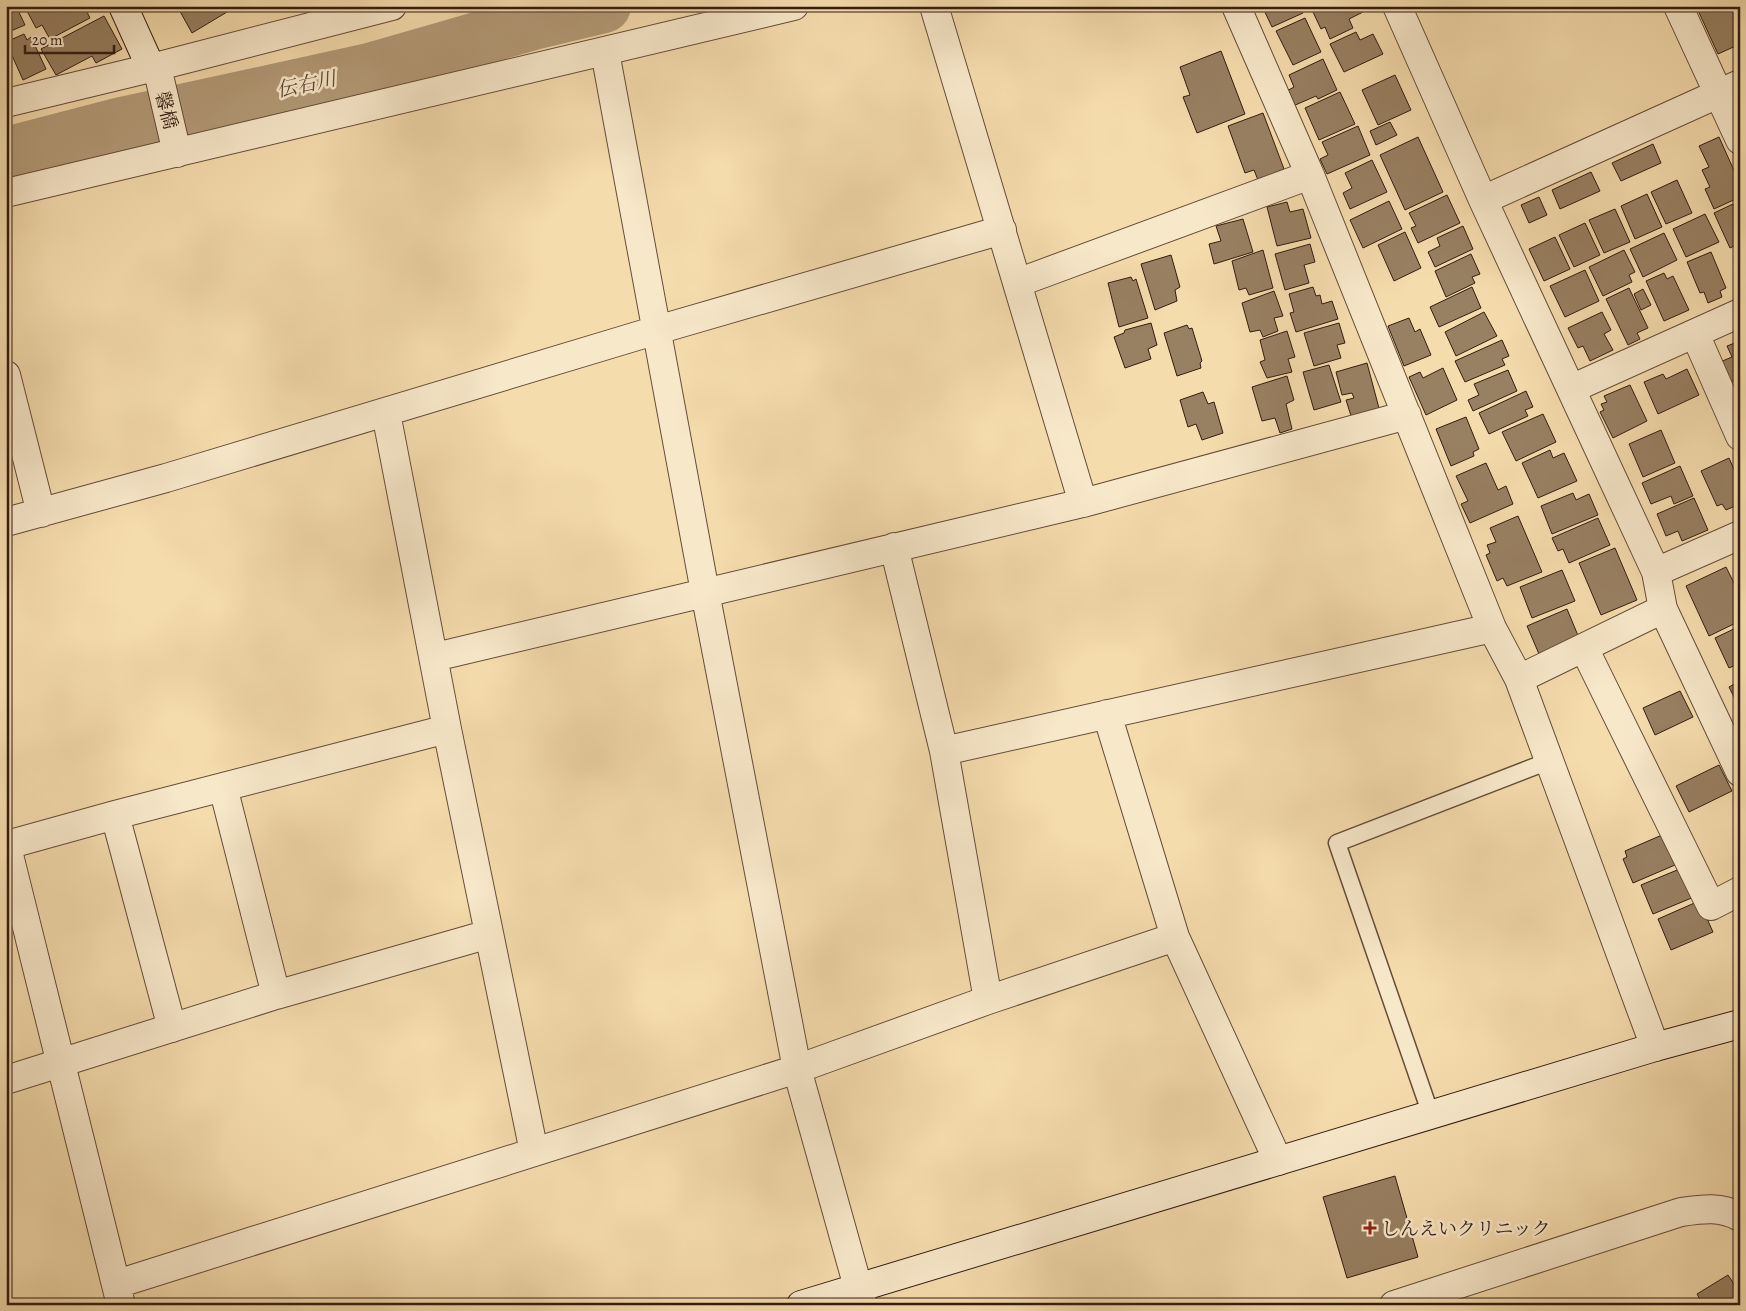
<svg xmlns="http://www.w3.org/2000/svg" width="1746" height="1311" font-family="Alegreya,'Noto Serif JP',serif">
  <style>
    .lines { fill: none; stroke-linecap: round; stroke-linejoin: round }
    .river { stroke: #b39b78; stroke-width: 54 }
    .building { fill: #988062; stroke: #331c11 }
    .lane-casing { stroke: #644c38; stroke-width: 19 }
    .street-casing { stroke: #644c38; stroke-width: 30 }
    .secondary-casing { stroke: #331c11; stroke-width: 30 }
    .lane { stroke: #f8e8ca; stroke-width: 16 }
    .street { stroke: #f8e8ca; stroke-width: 28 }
    .secondary { stroke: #f8e8ca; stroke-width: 28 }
    .poi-dot { fill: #8f2418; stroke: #f8e8ca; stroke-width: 2 }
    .labels { text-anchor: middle; stroke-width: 5; stroke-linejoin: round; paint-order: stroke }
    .street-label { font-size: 19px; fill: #331c11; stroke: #f8e8ca }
    .poi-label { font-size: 19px; fill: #331c11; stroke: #f8e8ca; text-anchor: start }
    .water-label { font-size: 20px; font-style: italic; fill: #604835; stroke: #f8e8ca }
  </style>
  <rect width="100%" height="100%" fill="#f5dcad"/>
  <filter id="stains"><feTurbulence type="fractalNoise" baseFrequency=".004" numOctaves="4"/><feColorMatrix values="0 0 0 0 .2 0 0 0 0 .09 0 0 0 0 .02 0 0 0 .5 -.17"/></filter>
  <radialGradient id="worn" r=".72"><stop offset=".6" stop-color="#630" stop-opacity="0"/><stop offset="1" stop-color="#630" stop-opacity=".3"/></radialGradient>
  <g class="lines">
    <path class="river" d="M6,154L118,125L370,70L533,23L604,6"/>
  </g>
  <path class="building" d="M6,6H16L25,25L6,33Z
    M35,6H84L90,18L50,39L42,25L36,28L27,11Z
    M177,6H237L192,33Z
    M1262,6H1300L1303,13L1272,27Z
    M1326,6H1363L1365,11L1349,19L1353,28L1330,39L1325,27L1321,29L1313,12Z
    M1696,6H1740V44L1718,54Z
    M104,16L122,49L96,63L92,56L56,75L41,49Z
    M1305,18L1321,52L1293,65L1276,31Z
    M1356,32L1360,40L1373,34L1383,54L1344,72L1330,44Z
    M24,34L27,40L31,37L46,69L23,80L6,42Z
    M1221,51L1245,114L1197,133L1183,97L1190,95L1180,67Z
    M1323,59L1337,90L1318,99L1316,96L1293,106L1287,91L1294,87L1289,75Z
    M1395,75L1411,110L1378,125L1362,90Z
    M1340,92L1355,124L1319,140L1305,108Z
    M1263,113L1284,169L1258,180L1254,170L1245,173L1228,126Z
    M1390,122L1397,135L1376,145L1370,131Z
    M1358,126L1370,155L1327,174L1320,159L1328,155L1322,142Z
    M1418,137L1443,192L1405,210L1380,155Z
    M1719,137L1740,184V197L1714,209L1705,189L1710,187L1702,170L1709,167L1699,146Z
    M1653,144L1661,163L1621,181L1612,163Z
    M1372,160L1387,192L1350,209L1343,193L1352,188L1345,173Z
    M1591,172L1600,191L1560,209L1552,190Z
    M1677,180L1692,213L1666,224L1651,192Z
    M1647,194L1662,227L1635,239L1621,206Z
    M1447,195L1460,223L1418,243L1411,228L1416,226L1409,213Z
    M1539,197L1547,215L1529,223L1521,205Z
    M1389,201L1402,229L1363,248L1350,220Z
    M1287,202L1290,212L1303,209L1311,238L1277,246L1267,207Z
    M1733,204L1736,211L1740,210V243L1730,248L1714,213Z
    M1615,209L1630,242L1604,253L1589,220Z
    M1705,214L1719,242L1686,257L1673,229Z
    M1243,219L1253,252L1214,264L1209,244L1221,241L1216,226Z
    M1585,223L1600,255L1574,267L1559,235Z
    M1463,226L1473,249L1435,267L1428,252L1440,246L1437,238Z
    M1405,232L1421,268L1394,281L1378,245Z
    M1664,233L1677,260L1643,277L1630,249Z
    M1555,237L1570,269L1544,281L1529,249Z
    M1310,244L1315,262L1304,265L1309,283L1285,290L1275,254Z
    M1263,250L1273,288L1249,295L1246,288L1239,290L1232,261Z
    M1624,250L1635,272L1629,275L1632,282L1603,296L1589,267Z
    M1711,252L1726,288L1720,291L1722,297L1708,303L1704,292L1700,293L1687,262Z
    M1740,253V268L1734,256Z
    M1471,254L1480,274L1472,277L1475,283L1446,297L1435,271Z
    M1171,255L1180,287L1175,290L1177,301L1155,310L1141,264Z
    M1585,270L1599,301L1565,317L1550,286Z
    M1664,273L1667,279L1673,276L1689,310L1664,321L1646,281Z
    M1131,277L1133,281L1136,279L1148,318L1119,327L1108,283Z
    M1313,287L1316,296L1320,295L1322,304L1332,301L1338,319L1296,332L1290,313L1294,312L1289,294Z
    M1472,287L1481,308L1439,327L1430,307Z
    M1629,288L1648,328L1637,333L1640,339L1628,345L1606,299Z
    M1643,289L1651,305L1641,310L1634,294Z
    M1274,291L1283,316L1274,318L1278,331L1263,337L1260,330L1250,332L1242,303Z
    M1484,312L1497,336L1456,356L1445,332Z
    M1602,312L1611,330L1604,334L1613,350L1590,361L1583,346L1578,348L1568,328Z
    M1409,318L1415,332L1420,329L1431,355L1404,366L1388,326Z
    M1151,323L1157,345L1148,349L1151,359L1125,368L1114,337L1124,333L1125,330Z
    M1339,323L1345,343L1337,345L1341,358L1314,366L1304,333Z
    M1187,325L1189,329L1192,328L1202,361L1200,363L1201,368L1177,376L1164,333Z
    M1287,331L1295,357L1288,359L1292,372L1267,378L1260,362L1265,360L1260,340Z
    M1502,340L1509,356L1502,359L1505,365L1465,382L1455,361Z
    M1740,341V378L1729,383L1720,362L1732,357L1727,346Z
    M1367,363L1380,412L1352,419L1346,400L1354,398L1352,393L1342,395L1336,372Z
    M1329,365L1341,402L1314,410L1303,372Z
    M1443,368L1457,400L1426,415L1409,377L1420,372L1423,378Z
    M1687,369L1699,395L1658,414L1644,382L1663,374L1666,379Z
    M1508,370L1517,391L1473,411L1468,400L1479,395L1474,384Z
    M1287,376L1294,400L1286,404L1292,429L1280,433L1275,418L1262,421L1252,387Z
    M1630,385L1647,421L1613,438L1600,412L1604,410L1601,404L1607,402L1604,396Z
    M1526,391L1533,407L1525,410L1528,416L1489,434L1479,413Z
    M1203,392L1208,404L1214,402L1223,433L1202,440L1196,424L1188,427L1180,400Z
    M1543,414L1556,442L1516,461L1502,432Z
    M1466,417L1479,449L1473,452L1474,456L1451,466L1436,429Z
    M1661,430L1675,463L1643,477L1629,444Z
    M1550,450L1553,458L1564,453L1577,481L1538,498L1522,463Z
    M1729,458L1740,483V504L1726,510L1722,504L1717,506L1701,471Z
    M1486,463L1498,490L1506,486L1513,504L1470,523L1461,504L1468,501L1456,476Z
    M1680,466L1693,496L1674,504L1671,496L1651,504L1642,483Z
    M1573,493L1576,500L1589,494L1598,515L1552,534L1541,506Z
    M1694,498L1708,530L1682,541L1678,531L1666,536L1657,514Z
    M1518,516L1542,572L1507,586L1503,578L1497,581L1486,555L1490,553L1487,545L1496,542L1490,528Z
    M1598,518L1610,545L1569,563L1563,549L1558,551L1552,538Z
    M1615,548L1637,600L1601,615L1579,563Z
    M1726,567L1740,595V621L1709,636L1686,586Z
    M1562,570L1575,601L1532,618L1520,587Z
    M1567,609L1579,638L1539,654L1527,626Z
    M1740,626V663L1729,668L1715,638Z
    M1740,681V709L1729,687Z
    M1680,691L1693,717L1655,735L1643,708Z
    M1719,765L1732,791L1689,812L1676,786Z
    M1662,835L1675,865L1633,883L1623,859L1627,857L1625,851Z
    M1682,868L1694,897L1653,914L1641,885Z
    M1699,901L1713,932L1671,950L1658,919Z
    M1395,1176L1418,1257L1347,1278L1323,1197Z
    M1728,1275L1740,1293V1305H1703L1697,1294Z"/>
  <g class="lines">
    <g class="lane-casing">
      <path id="lane" d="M1431,1115L1337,843L1549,761"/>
    </g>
    <g class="street-casing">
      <path id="street" d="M934,6L1083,503
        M1236,6L1310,175L1492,628L1519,679L1655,1047
        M1397,6L1483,200
        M1678,6L1740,140
        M605,52L705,592L797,1069L863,1305
        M157,67L177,153
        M6,103L151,68L392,6
        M6,193L794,6
        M1017,283L1310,175
        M1695,334L1740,436
        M6,375L41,513
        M1571,389L1740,313
        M386,413L447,729L534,1152
        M6,522L166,478L657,330L1002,230
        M894,547L944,751L988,1000
        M1656,572L1483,200L1740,84
        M1663,609L1740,772
        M1584,648L1711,906L1740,891
        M435,657L1083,503L1407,415
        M1519,679L1663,609L1656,572L1740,535
        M1107,714L1175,937L1278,1161
        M944,751L1492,628
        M223,787L276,995
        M115,815L172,1028
        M6,843L121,1305
        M7,845L115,815L447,729
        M6,1080L276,995L489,934
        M117,1284L797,1069L988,1000L1175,937
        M1394,1305L1681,1212C1702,1209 1721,1206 1740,1217"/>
    </g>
    <g class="secondary-casing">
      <path id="secondary" d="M123,6L151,68
        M801,1305L1655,1047L1740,1024"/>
    </g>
    <use href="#lane" class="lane"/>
    <use href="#street" class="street"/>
    <use href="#secondary" class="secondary"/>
  </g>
  <path class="poi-dot" d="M1367.5 1220.5h5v5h5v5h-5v5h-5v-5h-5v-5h5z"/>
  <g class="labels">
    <g class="street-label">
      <text transform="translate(167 110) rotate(76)" y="7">馨橋</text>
    </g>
    <g class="poi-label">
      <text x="1381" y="1235">しんえいクリニック</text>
    </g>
    <g class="water-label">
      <text transform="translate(306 84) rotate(-12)" y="7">伝右川</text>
    </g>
  </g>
  <rect width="1746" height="1311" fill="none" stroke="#f5dcad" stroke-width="25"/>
  <rect x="8" y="8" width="1731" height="1296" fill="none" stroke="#331c11" stroke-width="2.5"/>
  <rect x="12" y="12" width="1721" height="1286" fill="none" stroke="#331c11"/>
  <path d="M25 45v8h89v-8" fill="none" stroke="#331c11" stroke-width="2.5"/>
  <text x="32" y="45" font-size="15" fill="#331c11" stroke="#f8e8ca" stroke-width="4" paint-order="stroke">20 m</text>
  <rect width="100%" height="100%" filter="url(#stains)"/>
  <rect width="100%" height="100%" fill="url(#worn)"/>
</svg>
